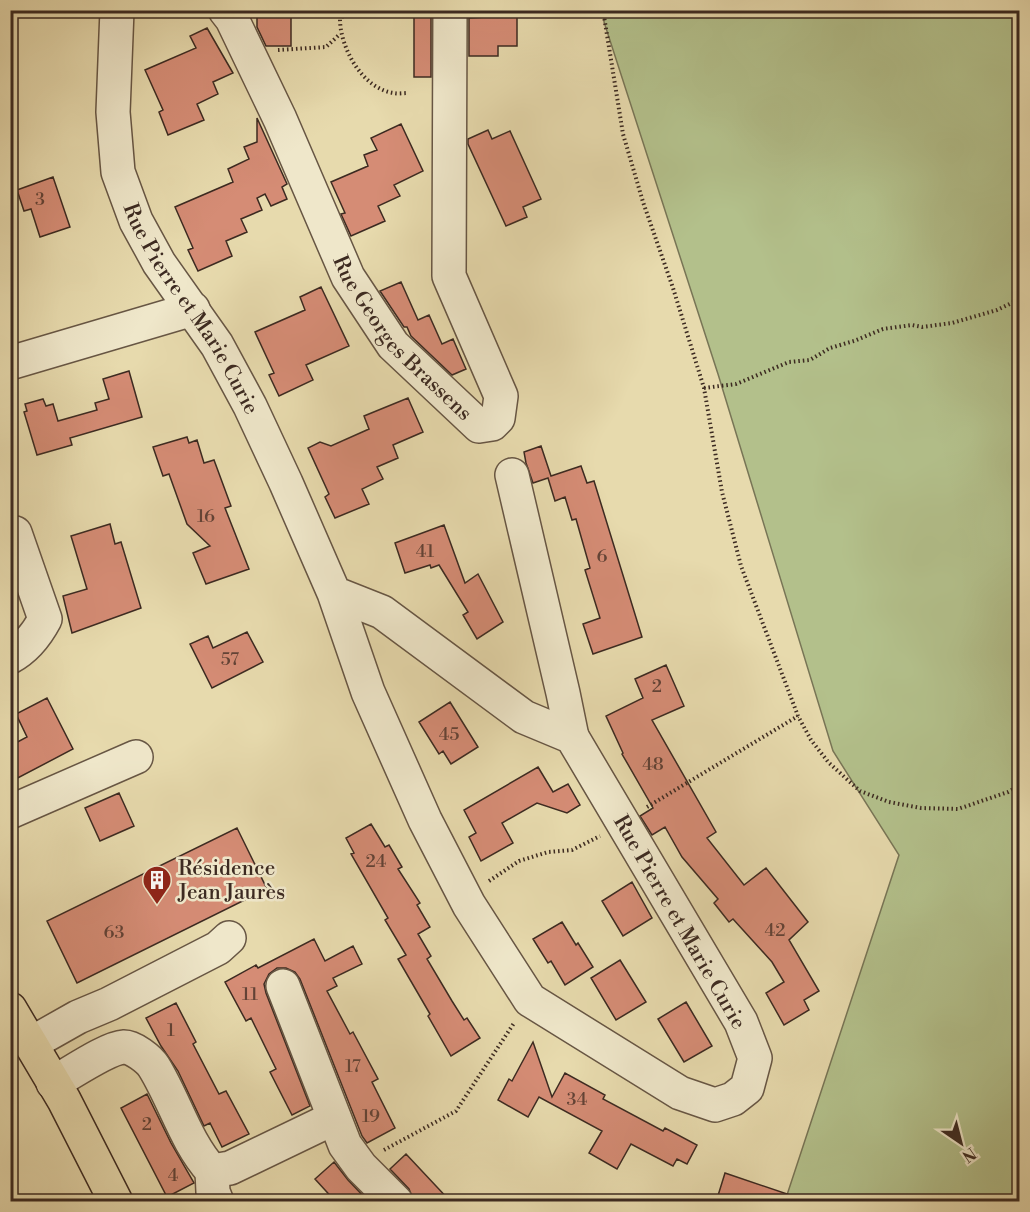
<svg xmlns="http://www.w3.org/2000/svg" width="1030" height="1212" font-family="'Libre Bodoni',serif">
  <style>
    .green { fill: #b3c08b; stroke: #787556; stroke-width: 1.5 }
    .building { fill: #d58c75; stroke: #3c2a21; stroke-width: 1.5 }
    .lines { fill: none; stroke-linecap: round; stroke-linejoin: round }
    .minor-casing { stroke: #675644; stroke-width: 36 }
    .major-casing { stroke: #3c2a21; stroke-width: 36 }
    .path { stroke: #3c2a21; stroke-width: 4; stroke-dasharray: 1.5 3; stroke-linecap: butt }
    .minor { stroke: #efe7ca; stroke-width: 33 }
    .major { stroke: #e7daad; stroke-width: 33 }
    .labels { text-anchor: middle; stroke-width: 5; stroke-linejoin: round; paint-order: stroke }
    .number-label { font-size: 18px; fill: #624236 }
    .street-label { font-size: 21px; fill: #3c2a21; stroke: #efe7ca }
    .poi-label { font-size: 21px; fill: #3c2a21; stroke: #efe7ca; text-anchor: start }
  </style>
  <rect width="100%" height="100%" fill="#e7daad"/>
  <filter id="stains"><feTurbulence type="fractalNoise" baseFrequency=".00333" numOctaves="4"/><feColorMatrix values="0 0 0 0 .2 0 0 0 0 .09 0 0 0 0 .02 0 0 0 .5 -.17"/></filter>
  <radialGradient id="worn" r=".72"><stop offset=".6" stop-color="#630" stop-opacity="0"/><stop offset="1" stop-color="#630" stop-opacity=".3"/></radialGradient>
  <path class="green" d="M604,10L1019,11V1201H785L899,855L833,751L718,374L604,22Z"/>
  <path class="building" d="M262,10H291V46H266L257,27V16L262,17Z
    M414,10H431V77H414Z
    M485,10H517V46H498V56H469V18L485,17Z
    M207,28L233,73L213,82L218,94L197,104L204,120L168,135L159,112L163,110L145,70L196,48L190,36Z
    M257,118L287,184L282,187L287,199L271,206L265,194L257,198L262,210L241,219L247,232L226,241L232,256L198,271L188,250L193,248L175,207L233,182L228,169L249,159L244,147L257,142Z
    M401,124L423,171L394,185L400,196L378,206L385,221L351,236L341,214L345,213L331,182L368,166L364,155L377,150L371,138Z
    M488,130L492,139L510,131L541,199L523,207L527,217L506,226L468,144V139Z
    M53,177L70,227L40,237L31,209L24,211L17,190Z
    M401,282L418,320L429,315L442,344L453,339L466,369L452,375L411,336L407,327H404L380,291Z
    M321,287L349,346L306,365L313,380L279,396L269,375L274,373L255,332L305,310L300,297Z
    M129,371L142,417L70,438L72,445L37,455L24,412L27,411L25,404L43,399L46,406L53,404L58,421L97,410L95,403L109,399L103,379Z
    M408,398L423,432L393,445L398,458L377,467L383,479L362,489L369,504L335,518L325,497L329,494L308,448L320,442L331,446L369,429L364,416Z
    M187,437L189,443L197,440L204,463L214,460L231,506L225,508L249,569L206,584L193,553L210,546L187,524L169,474L163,476L153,447Z
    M541,446L551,476L581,466L587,483L594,481L642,637L593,654L583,624L600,618L585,570L590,568L576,519L572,520L565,497L555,501L548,478L533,483L526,463L524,452Z
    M110,524L115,544L121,542L141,608L72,633L63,596L87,589L71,536Z
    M444,525L465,583L478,574L503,622L477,639L463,615L468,612L439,565L431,568L430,565L405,573L395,543Z
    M247,632L263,662L212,688L190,644L208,636L213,648Z
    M666,665L684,706L652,720L716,832L707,838L744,885L766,868L808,922L789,940L819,991L804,1000L809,1010L784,1025L766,993L784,982L772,962L733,919L729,922L714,903L718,899L682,857L665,827L652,835L640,816L653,808L622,754L623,753L606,716L643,698L635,679Z
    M47,698L73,749L10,782V746L27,737L16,714Z
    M450,702L478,747L451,764L443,751L439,754L419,722Z
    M538,767L553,792L568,784L580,805L567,813L537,803L502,823L513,843L481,861L469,837L476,833L464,810Z
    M119,793L134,826L100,841L85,808Z
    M371,824L385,847L389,845L402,867L398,869L420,903L417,905L430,927L418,934L431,956L427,959L452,1001L464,1020L467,1018L480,1038L451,1056L428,1016L430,1014L398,959L406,955L385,920L388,918L351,854L354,853L346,838Z
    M237,828L267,889L77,983L47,921Z
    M632,882L652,918L623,936L602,901Z
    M562,922L576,945L578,943L593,967L565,985L551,961L548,963L533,939Z
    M314,939L325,961L353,946L362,964L333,978L337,986L327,991L350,1034L353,1032L378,1079L372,1082L395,1128L367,1143L362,1136L300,979L295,972L286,968H277L269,974L264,984L266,993L310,1106L292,1115L270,1072L276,1069L251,1018L246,1021L225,982L256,965L258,968Z
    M620,960L646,1002L616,1020L591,978Z
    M686,1002L712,1046L684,1062L658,1019Z
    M176,1003L196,1042L193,1044L219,1094L226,1091L249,1134L222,1147L210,1123L204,1126L178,1071L161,1046L146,1018Z
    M533,1042L552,1097L565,1073L605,1095L603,1099L663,1131L665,1128L697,1145L687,1164L677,1159L673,1166L631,1144L617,1169L589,1153L602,1131L539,1097L528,1117L498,1100L509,1079L512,1081Z
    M147,1094L171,1143L194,1183L167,1197L121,1108Z
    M406,1154L451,1202H414L409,1189L390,1169Z
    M334,1162L348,1180L369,1202H336L315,1179Z
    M725,1173L799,1198V1202H716Z"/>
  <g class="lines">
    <g class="minor-casing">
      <g id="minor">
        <path id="s1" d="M117,10L113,112L118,172L136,221L159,263L217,345L250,406L286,483L334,593L368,692L425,820L469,905L530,1000L535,1003L680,1093L715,1105L733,1099L747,1088L755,1058L741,1022L572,737L524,717L382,612L334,593"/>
        <path id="s2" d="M225,10L232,19L280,119L348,277L393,345L479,426L492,424L498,418L501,396L449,276L450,10"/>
        <path d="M10,363L193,309"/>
        <path d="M512,475L563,693L572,737"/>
        <path d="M10,657C25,649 37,634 45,619L15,533"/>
        <path d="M10,812L136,757"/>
        <path d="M283,986L345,1145L361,1167L396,1202"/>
        <path d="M32,1043L78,1017L109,1004L218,948L229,938"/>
        <path d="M53,1083C70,1074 107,1048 124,1047C133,1047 149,1059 154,1067C175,1101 185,1141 212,1171L230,1168L334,1118"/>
        <path d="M212,1171L213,1192L217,1202"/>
      </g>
    </g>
    <g class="major-casing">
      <path id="major" d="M10,1009L64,1100L116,1202"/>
    </g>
    <path class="path" d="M349,10L340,19C340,47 362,89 394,93C398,94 403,93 408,93
      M603,10L623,134L643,202L673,288L704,388L722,492L741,566L798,716L811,740L829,763L860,791L889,802L921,808L958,809L1008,792L1020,785
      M278,50L326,47L340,34
      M704,388L736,384L789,362L810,360L830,348L854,341L883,329L912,325L922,327L952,323L997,310L1020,299
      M647,807L798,716
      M489,881L519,861L548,852L572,850L600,836
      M384,1150L456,1111L514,1023"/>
    <use href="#minor" class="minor"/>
    <use href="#major" class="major"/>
  </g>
  <defs>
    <g id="building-pin" transform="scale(1.5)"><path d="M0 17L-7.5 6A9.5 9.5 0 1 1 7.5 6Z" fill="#8f2418" stroke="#efe7ca"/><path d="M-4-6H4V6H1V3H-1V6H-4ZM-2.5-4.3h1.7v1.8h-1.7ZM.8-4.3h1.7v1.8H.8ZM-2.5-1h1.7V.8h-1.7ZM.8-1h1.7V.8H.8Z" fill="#fff"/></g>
  </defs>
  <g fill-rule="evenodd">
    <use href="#building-pin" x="157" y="880"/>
  </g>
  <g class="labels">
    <g class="number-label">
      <text x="40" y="205">3</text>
      <text x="206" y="522">16</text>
      <text x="425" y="557">41</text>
      <text x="602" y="562">6</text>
      <text x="230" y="665">57</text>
      <text x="657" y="692">2</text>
      <text x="449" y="740">45</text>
      <text x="653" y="770">48</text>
      <text x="376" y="867">24</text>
      <text x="775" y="936">42</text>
      <text x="114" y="938">63</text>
      <text x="250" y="1000">11</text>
      <text x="171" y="1036">1</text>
      <text x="353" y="1072">17</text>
      <text x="577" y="1105">34</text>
      <text x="371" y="1122">19</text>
      <text x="147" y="1130">2</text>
      <text x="173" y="1181">4</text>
    </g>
    <g class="street-label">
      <text dy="7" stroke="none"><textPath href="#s1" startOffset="318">Rue Pierre et Marie Curie</textPath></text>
      <text dy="7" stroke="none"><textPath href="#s2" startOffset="376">Rue Georges Brassens</textPath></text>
      <text transform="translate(680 922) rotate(60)" y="7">Rue Pierre et Marie Curie</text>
    </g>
    <g class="poi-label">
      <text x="178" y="875">Résidence<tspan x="178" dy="24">Jean Jaurès</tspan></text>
    </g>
  </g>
  <rect width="1030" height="1212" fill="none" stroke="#e7daad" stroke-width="36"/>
  <rect x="12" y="12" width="1006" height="1188" fill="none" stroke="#3c2a21" stroke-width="3"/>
  <rect x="18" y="18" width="994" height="1176" fill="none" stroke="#3c2a21" stroke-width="1.5"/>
  <g transform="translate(961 1143) rotate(145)" stroke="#efe7ca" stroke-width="4.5" paint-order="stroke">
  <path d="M0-4.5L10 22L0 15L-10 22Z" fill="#3c2a21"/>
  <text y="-9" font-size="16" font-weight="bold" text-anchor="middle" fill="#3c2a21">N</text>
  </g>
  <rect width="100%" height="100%" filter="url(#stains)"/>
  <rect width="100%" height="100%" fill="url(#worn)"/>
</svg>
